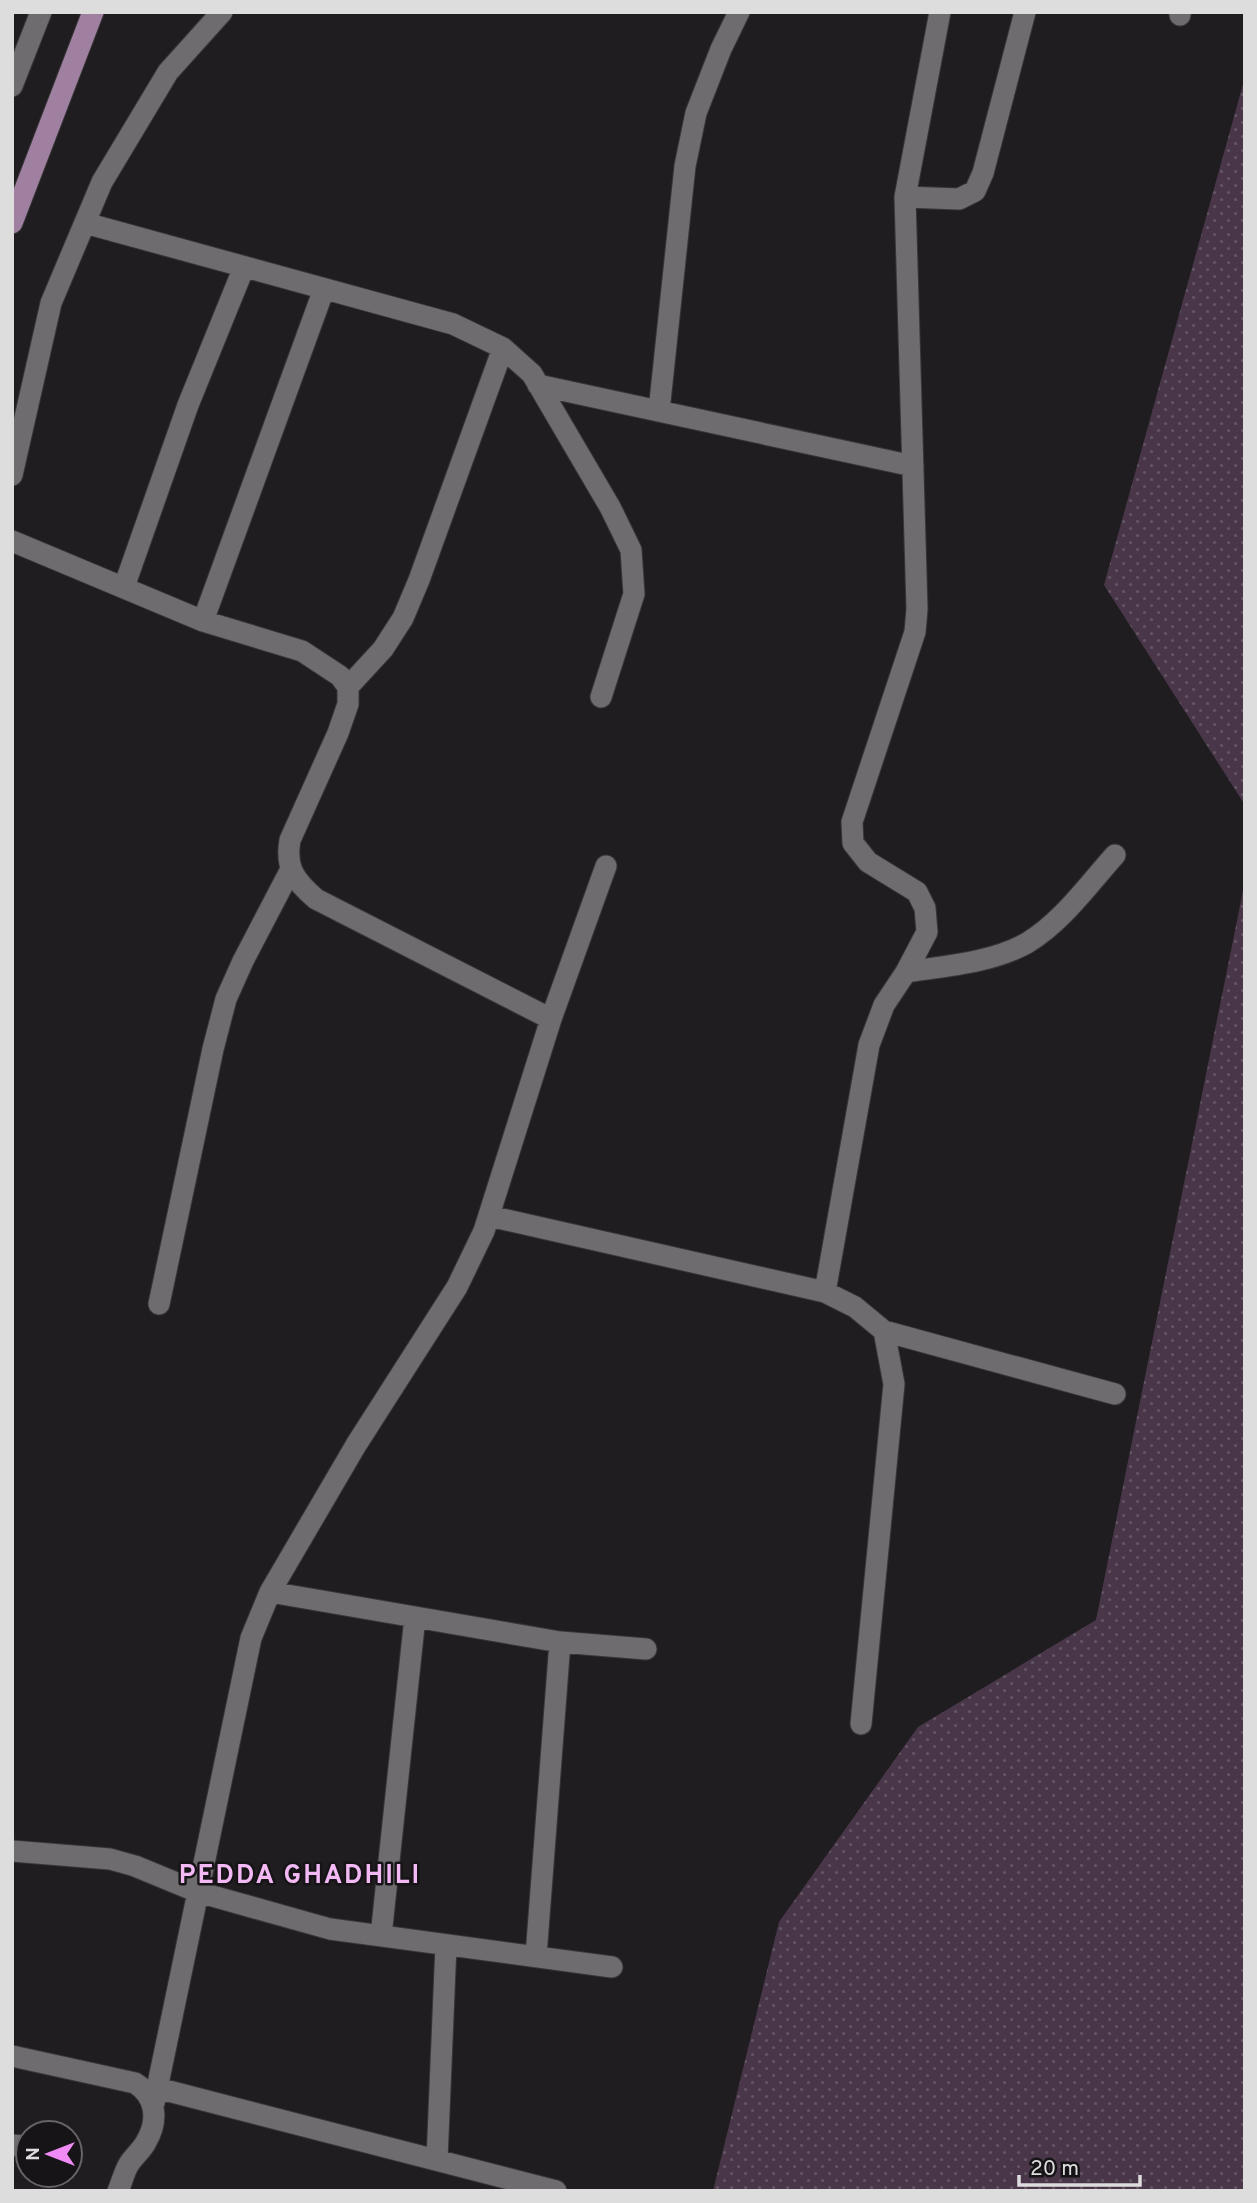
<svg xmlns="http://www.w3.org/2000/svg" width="1257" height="2203" font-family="Overpass,sans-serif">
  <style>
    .grass { fill: url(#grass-dots) }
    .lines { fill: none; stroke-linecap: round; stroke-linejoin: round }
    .minor-casing { stroke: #383738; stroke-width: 23 }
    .major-casing { stroke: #383738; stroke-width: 23 }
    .minor { stroke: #6f6c6f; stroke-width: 21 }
    .major { stroke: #a080a1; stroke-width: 21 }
    .labels { text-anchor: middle; stroke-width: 5; stroke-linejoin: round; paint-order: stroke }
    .district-label { font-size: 26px; font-weight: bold; letter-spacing: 2px; fill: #f2b9f4; stroke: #161416 }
  </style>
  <defs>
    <pattern id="grass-dots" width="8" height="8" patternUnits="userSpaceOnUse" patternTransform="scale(1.75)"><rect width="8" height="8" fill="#493749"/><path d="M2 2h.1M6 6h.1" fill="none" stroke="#635463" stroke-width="1.8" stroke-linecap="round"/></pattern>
  </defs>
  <rect width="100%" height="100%" fill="#201d20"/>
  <path class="grass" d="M1245,77V805L1104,585Z
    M1245,881V2191H713L779,1922L918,1727L1096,1620Z"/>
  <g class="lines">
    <g class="minor-casing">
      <path id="minor" d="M1180,15V12
        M12,86L41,12
        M905,197L959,199L975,191L983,173L1025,12
        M85,223L453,324L503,348L532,374L610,507L631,550L634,594L601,697
        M538,385L913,466
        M659,411L685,166L696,113L721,49L739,12
        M12,475L51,303L102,182L168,72L222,12
        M12,541L203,621L302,651L340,676L348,687V704L338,733L290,840C285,868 295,881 316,899L551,1019
        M124,587L188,405L244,267
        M203,621L324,289
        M348,687L383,649L403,618L419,580L503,348
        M906,972C946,966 991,963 1027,943C1062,922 1088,885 1115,855
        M489,1216L825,1292L855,1307L884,1331L894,1384L861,1724
        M825,1292L869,1045L884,1005L906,972L927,932L925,908L917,892L868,862L853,843L852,822L915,632L917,609L905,197L940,12
        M159,1304L213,1049L226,999L243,961L291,869
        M884,1331L1115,1394
        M270,1592L560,1642L646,1649
        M12,1851L110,1859L135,1866L198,1892L330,1929L612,1967
        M381,1936L415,1617
        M536,1956L560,1642
        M12,2056L135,2083C156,2096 159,2120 146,2142C142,2150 134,2156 129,2164C124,2172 122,2182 118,2191
        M157,2088L556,2191
        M154,2103L251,1638L270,1592L356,1445L457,1287L484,1231L551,1019L606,866
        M12,2145L25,2146
        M437,2160L446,1945"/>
    </g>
    <g class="major-casing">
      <path id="major" d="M12,223L93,12"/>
    </g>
    <use href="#minor" class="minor"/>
    <use href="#major" class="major"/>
  </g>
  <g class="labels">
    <g class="district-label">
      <text x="300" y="1883">PEDDA GHADHILI</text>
    </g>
  </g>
  <rect width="1257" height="2203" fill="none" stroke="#deddde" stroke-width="28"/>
  <g transform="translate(49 2154) rotate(270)"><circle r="33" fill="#161416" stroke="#666466" stroke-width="2"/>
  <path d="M0-5L12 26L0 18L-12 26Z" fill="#f08bf6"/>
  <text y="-10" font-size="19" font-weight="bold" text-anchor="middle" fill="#deddde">N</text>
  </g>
  <path d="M1019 2175v10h121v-10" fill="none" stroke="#deddde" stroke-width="3.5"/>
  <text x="1030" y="2175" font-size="21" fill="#deddde" stroke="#161416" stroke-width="5" paint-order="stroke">20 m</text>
</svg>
